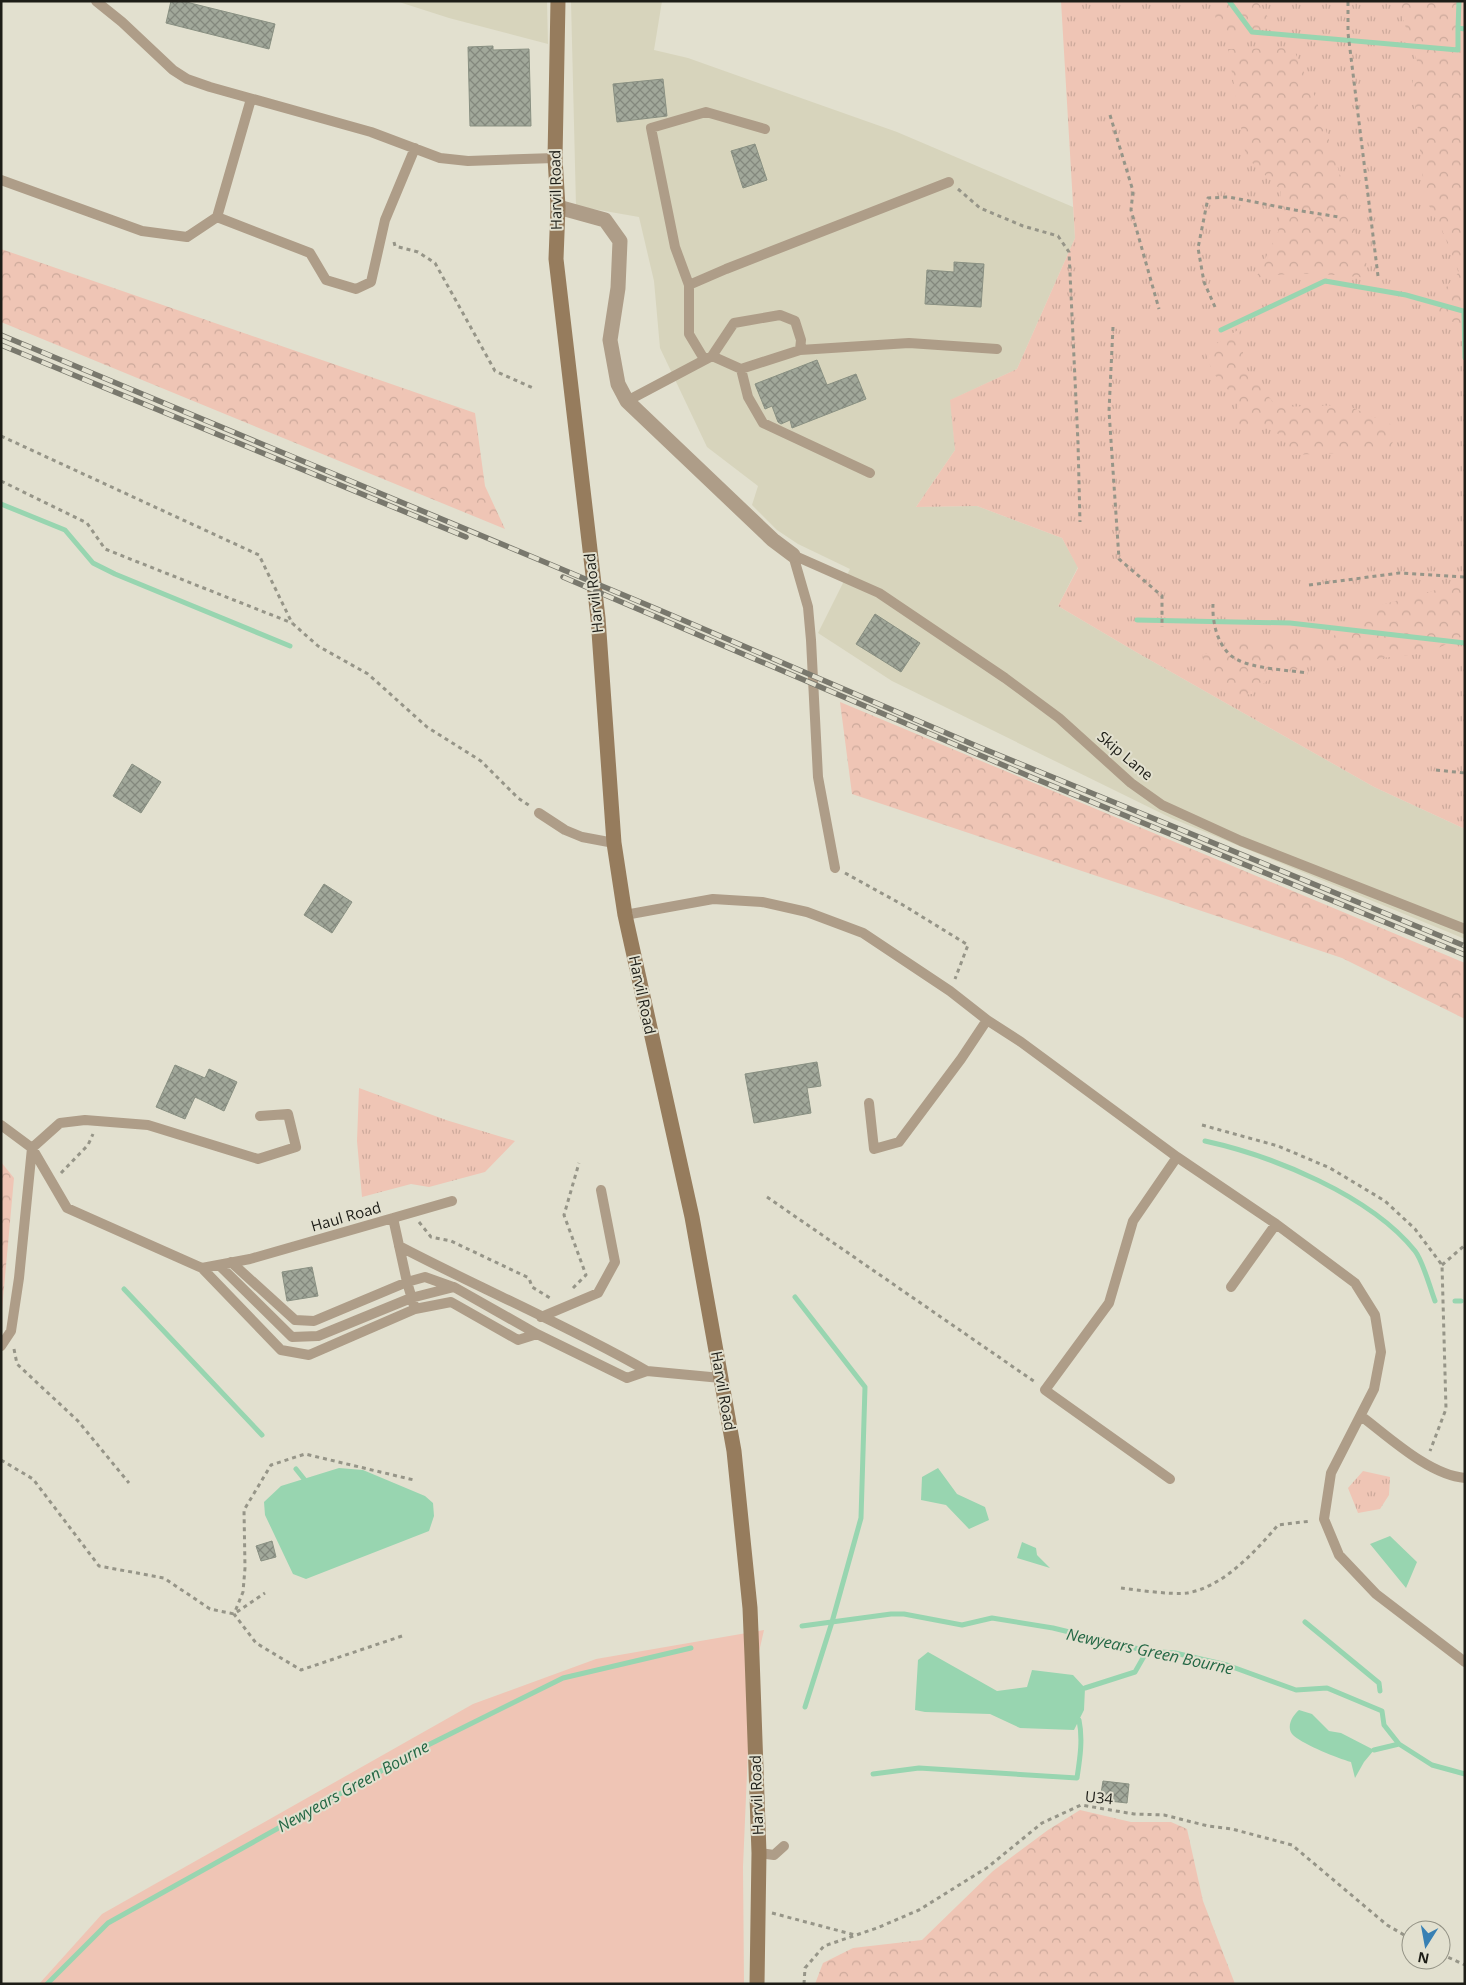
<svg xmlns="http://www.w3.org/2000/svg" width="1466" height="1985" font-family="'Open Sans',sans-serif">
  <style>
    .built { fill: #d7d4bc }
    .grass { fill: url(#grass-tufts) }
    .forest { fill: url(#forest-crowns) }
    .park { fill: #efc5b5 }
    .water { fill: #98d5b0 }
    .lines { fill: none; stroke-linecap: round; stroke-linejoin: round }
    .stream { stroke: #98d5b0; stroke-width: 5 }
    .building { fill: url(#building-cross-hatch); stroke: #899082 }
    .path { stroke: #969588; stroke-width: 3; stroke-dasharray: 4 4; stroke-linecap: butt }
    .lane { stroke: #ae9d88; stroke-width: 10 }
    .street { stroke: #ae9d88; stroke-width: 15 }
    .secondary { stroke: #967c5d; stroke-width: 15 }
    .rail-casing { stroke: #79786d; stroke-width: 5.5 }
    .rail { stroke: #e2e0cf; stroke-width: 4; stroke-dasharray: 11; stroke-linecap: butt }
    .labels { text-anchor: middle; stroke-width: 4; stroke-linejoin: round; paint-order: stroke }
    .street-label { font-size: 15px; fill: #1d1d17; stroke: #e2e0cf }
    .water-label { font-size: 16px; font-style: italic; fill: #236744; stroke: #e2e0cf }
  </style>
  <defs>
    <pattern id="grass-tufts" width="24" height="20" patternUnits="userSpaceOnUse" patternTransform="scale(1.25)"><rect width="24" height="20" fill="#efc5b5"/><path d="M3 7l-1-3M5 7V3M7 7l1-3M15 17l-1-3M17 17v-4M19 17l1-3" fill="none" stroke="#cca99b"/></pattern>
    <pattern id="forest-crowns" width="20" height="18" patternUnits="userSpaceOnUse" patternTransform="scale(1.25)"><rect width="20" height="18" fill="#efc5b5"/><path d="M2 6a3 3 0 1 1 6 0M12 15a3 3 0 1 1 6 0" fill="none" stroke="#cca99b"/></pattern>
    <pattern id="building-cross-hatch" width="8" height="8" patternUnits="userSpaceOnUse" patternTransform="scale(1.25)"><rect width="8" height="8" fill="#a1a89a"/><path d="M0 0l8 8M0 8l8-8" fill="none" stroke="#83887d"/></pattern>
  </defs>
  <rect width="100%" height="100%" fill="#e2e0cf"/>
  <path class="built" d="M396,1H547L548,44L449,18Z
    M571,1H662L654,50L688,58L897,132L1073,207L1075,238L1017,369L951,400L955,450L916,507L977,506L1062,538L1078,567L1058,606L1136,652L1374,787L1465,829V939L1171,818L892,681L818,633L850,569L798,544L777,530L752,505L758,486L707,447L660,348L654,281L639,217L576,206Z"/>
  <path class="grass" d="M1061,1H1465V829L1374,787L1136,652L1058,606L1078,568L1062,538L977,506L916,507L955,450L950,400L1017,369L1075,238Z
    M359,1088L446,1120L515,1141L485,1172L429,1187L411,1184L362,1197L357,1141Z
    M1363,1471L1390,1477L1389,1495L1380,1509L1358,1513L1348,1488Z"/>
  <path class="forest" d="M1211,1H1257L1272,23L1252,37L1220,33Z
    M1397,1H1465V326L1436,316L1443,291L1459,272L1442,230L1425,198L1412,74L1418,64Z
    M1293,48L1316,99L1349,203L1358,245L1367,265V278C1329,274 1293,271 1256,278L1278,232L1281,190L1246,157L1228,49Z
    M1,249L475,413L485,486L505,529L1,322Z
    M1241,328L1244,366L1277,407L1346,405L1397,427L1390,451L1289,455L1285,439L1264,424L1238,425V401L1213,373L1205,351Z
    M1465,587V635L1428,653L1381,658L1335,669L1305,661L1289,678L1273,675L1252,694L1229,696L1207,677L1202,655L1256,639H1329L1381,605L1443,588Z
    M840,702L1465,963V1019L1342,958L852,794Z
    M1,1162L14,1178L1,1321Z
    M1080,1810L1131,1822H1171L1187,1829L1203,1901L1235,1984H815L823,1963L853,1948L922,1940L993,1871L1048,1830Z"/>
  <path class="park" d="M764,1630L756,1665L748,1750L743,1867L744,1984H39L102,1914L473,1704L596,1659Z"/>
  <path class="water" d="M339,1468L363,1470L425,1496L433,1503L434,1516L429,1531L306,1579L293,1574L265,1515L264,1502L281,1486Z
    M938,1468L957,1494L985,1507L989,1520L969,1529L946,1505L921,1500L922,1477Z
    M1390,1536L1417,1562L1406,1588L1370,1544Z
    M1022,1542L1036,1548L1037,1555L1050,1568L1017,1558Z
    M928,1652L997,1691L1027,1687L1032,1670L1073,1675L1085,1688L1084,1710L1074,1730L1020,1728L990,1714L925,1712L915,1710L918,1660Z
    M1299,1710L1312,1714L1329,1731L1341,1733L1374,1750L1364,1762L1355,1778L1351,1762C1337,1758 1305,1745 1294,1736C1285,1728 1292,1716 1299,1710Z"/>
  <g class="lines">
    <path class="stream" d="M1229,1L1252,32L1458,50V28L1465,29
      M1458,28L1459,1
      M1464,311L1465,358
      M1221,330L1325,281L1406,295L1463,311
      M1,504L65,530L93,563L115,574L290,646
      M1137,620L1290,623L1465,643
      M1205,1141C1273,1156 1370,1195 1415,1251C1423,1261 1430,1288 1435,1301
      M124,1289L262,1435
      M795,1297L865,1387L861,1518L832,1622L805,1707
      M1455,1301H1461
      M296,1469L304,1479
      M1305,1622L1379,1683L1380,1691
      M802,1626L891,1614H904L962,1625L992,1618L1053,1628L1147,1651L1175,1653L1227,1665L1296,1690L1327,1688L1382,1711L1384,1725L1399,1744L1432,1765L1465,1774
      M1085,1688L1135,1672L1147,1651
      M1374,1750L1399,1744
      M873,1774L919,1768L1077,1778C1080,1758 1083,1739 1079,1720
      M47,1984L108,1923L426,1746L563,1678L691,1648"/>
  </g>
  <path class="building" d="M171,1H182L275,24L269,49L166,23Z
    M493,46V50L529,49L531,126H470L468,47Z
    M663,79L667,116L617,122L613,84Z
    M755,144L767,180L743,188L731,151Z
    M954,262L984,264L981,307L925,304L927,270L954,272Z
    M817,360L827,385L856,374L866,399L792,428L790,420L781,424L778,422L772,406L765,409L755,384Z
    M875,614L920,643L901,672L856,644Z
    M132,764L161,782L141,813L113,796Z
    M324,884L352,902L332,933L304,915Z
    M817,1062L821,1086L807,1088L811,1113L754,1123L745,1074Z
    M175,1065L205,1078L209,1069L237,1082L224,1111L195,1097L185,1119L156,1107Z
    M312,1267L318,1296L287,1301L282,1272Z
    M272,1541L276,1557L261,1561L256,1546Z
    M1103,1781L1129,1784L1127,1803L1100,1800Z"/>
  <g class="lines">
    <path class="path" d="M1348,2V33L1378,276
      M1110,115L1133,191L1131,210L1159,309
      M958,189L980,208L1023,226L1058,236L1069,252L1078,443L1080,522
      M394,242L395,246L418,252L435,263L495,371L533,388
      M1215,307L1204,282L1198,248L1208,198L1229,197L1295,210L1339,217
      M1113,327L1109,411L1119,559L1162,596V627
      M1,436L259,555L292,623L318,646L368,674L427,727L481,761L518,798L530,806
      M1,481L87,523L105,549L292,623
      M1309,585L1399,573L1465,577
      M1213,604C1212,623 1218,649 1236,659C1254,669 1288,670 1308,673
      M1436,770L1465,773
      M845,873L903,905L968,945L955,979
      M1202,1125L1278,1146L1330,1168L1385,1201L1415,1229L1442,1265L1446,1409L1430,1451
      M61,1173L88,1145L93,1134
      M767,1197L1035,1382
      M419,1222L431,1237L451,1241L529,1278L532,1287L550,1298
      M1442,1265L1465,1245
      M573,1288L586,1275L564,1215L579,1163
      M14,1349L17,1364L78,1421L129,1483
      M1,1460L33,1479L99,1566L164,1578L210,1609L234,1614L265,1593
      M1121,1588C1138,1590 1171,1595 1187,1593C1223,1587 1255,1552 1278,1525L1311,1521
      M402,1636L301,1670L256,1643L234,1614L243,1592L245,1568L244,1510L271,1465L305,1454L414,1480
      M772,1913L855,1935
      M1441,1954L1465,1965
      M804,1984L805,1968L824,1946L877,1928L919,1910L988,1867L1042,1823L1081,1805L1134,1814L1164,1815L1208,1826L1232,1829L1292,1845L1387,1925L1411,1939"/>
    <path class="lane" d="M96,1L122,22L173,70L187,79L210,87L371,132L440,158L468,161L555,158
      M1,180L142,231L187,237L217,217L310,253L326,280L356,289L371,282L385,220L415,148
      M217,217L251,99
      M689,285L726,269L949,182
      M800,350L909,343L997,349
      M704,359L689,334V285L675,247L651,128L706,112L765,129
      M741,369L748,397L763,423L870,473
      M627,401L712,356L741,369L800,350L801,340L795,321L780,315L734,323L712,356
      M793,555L879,593L1005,678L1059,718L1131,783L1162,805L1241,841L1465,929
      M793,555L808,607L811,640L818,777L835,868
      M539,813L565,830L582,837L614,843
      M625,915L713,899L762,902L807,912L863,933L950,991L987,1020L1021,1042L1177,1157L1276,1224L1355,1283L1375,1315L1381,1352L1374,1389L1331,1473L1324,1519L1339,1555L1376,1594L1465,1662
      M869,1103L874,1149L899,1142L961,1059L987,1020
      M1,1125L32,1148L67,1208L202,1268L250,1259L393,1218L407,1282L415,1309
      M393,1218L452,1201
      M399,1246C481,1289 567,1325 647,1371
      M231,1262L295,1320L314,1321L407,1282L425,1277L453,1287
      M219,1265L292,1337L318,1336L411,1298L454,1287L537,1334
      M202,1268L281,1350L309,1355L415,1309L451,1302L518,1340L537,1334L627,1378L647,1371L721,1378
      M1231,1287L1276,1224
      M541,1317L598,1293L615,1262L601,1190
      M1,1346L11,1331L19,1278L32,1148L60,1123L85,1120L148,1125L258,1159L296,1147L288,1114L260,1116
      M1361,1416C1389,1437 1429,1475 1465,1478
      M1170,1479L1045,1390L1109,1303L1133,1221L1177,1157
      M759,1853L774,1855L784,1846"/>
    <path class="street" d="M558,207L605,220L620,241L618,288L610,340L618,384L627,401L773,540L793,555"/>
    <path class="secondary" d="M558,1L555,158L558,207L556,259L598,618L614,843L625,915L692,1217L734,1451L750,1608L752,1656L759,1853L757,1984"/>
    <g class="rail-casing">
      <path id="rail" d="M1,335L657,609L979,747L1465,946
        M1,345L466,537
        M563,577L1031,777L1465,955"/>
    </g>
    <use href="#rail" class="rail"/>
  </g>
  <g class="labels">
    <g class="street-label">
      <text transform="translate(556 190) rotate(-91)" y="5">Harvil Road</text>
      <text transform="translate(594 593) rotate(-96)" y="5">Harvil Road</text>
      <text transform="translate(1125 756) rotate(40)" y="5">Skip Lane</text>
      <text transform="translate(642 995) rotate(78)" y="5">Harvil Road</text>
      <text transform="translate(346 1217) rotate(-16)" y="5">Haul Road</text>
      <text transform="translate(723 1391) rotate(80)" y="5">Harvil Road</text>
      <text transform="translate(757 1795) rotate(-92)" y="5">Harvil Road</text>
      <text transform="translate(1099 1798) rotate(6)" y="5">U34</text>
    </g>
    <g class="water-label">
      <text transform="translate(1150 1651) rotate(12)" y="6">Newyears Green Bourne</text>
      <text transform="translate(353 1786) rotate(-29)" y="6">Newyears Green Bourne</text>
    </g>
  </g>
  <rect width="1466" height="1985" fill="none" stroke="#1d1d17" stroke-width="5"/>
  <g transform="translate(1426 1945) rotate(191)"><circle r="24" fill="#e2e0cf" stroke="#939285"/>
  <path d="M0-4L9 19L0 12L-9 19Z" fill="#3880b4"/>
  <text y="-8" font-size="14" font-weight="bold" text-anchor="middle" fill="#1d1d17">N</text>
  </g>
</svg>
